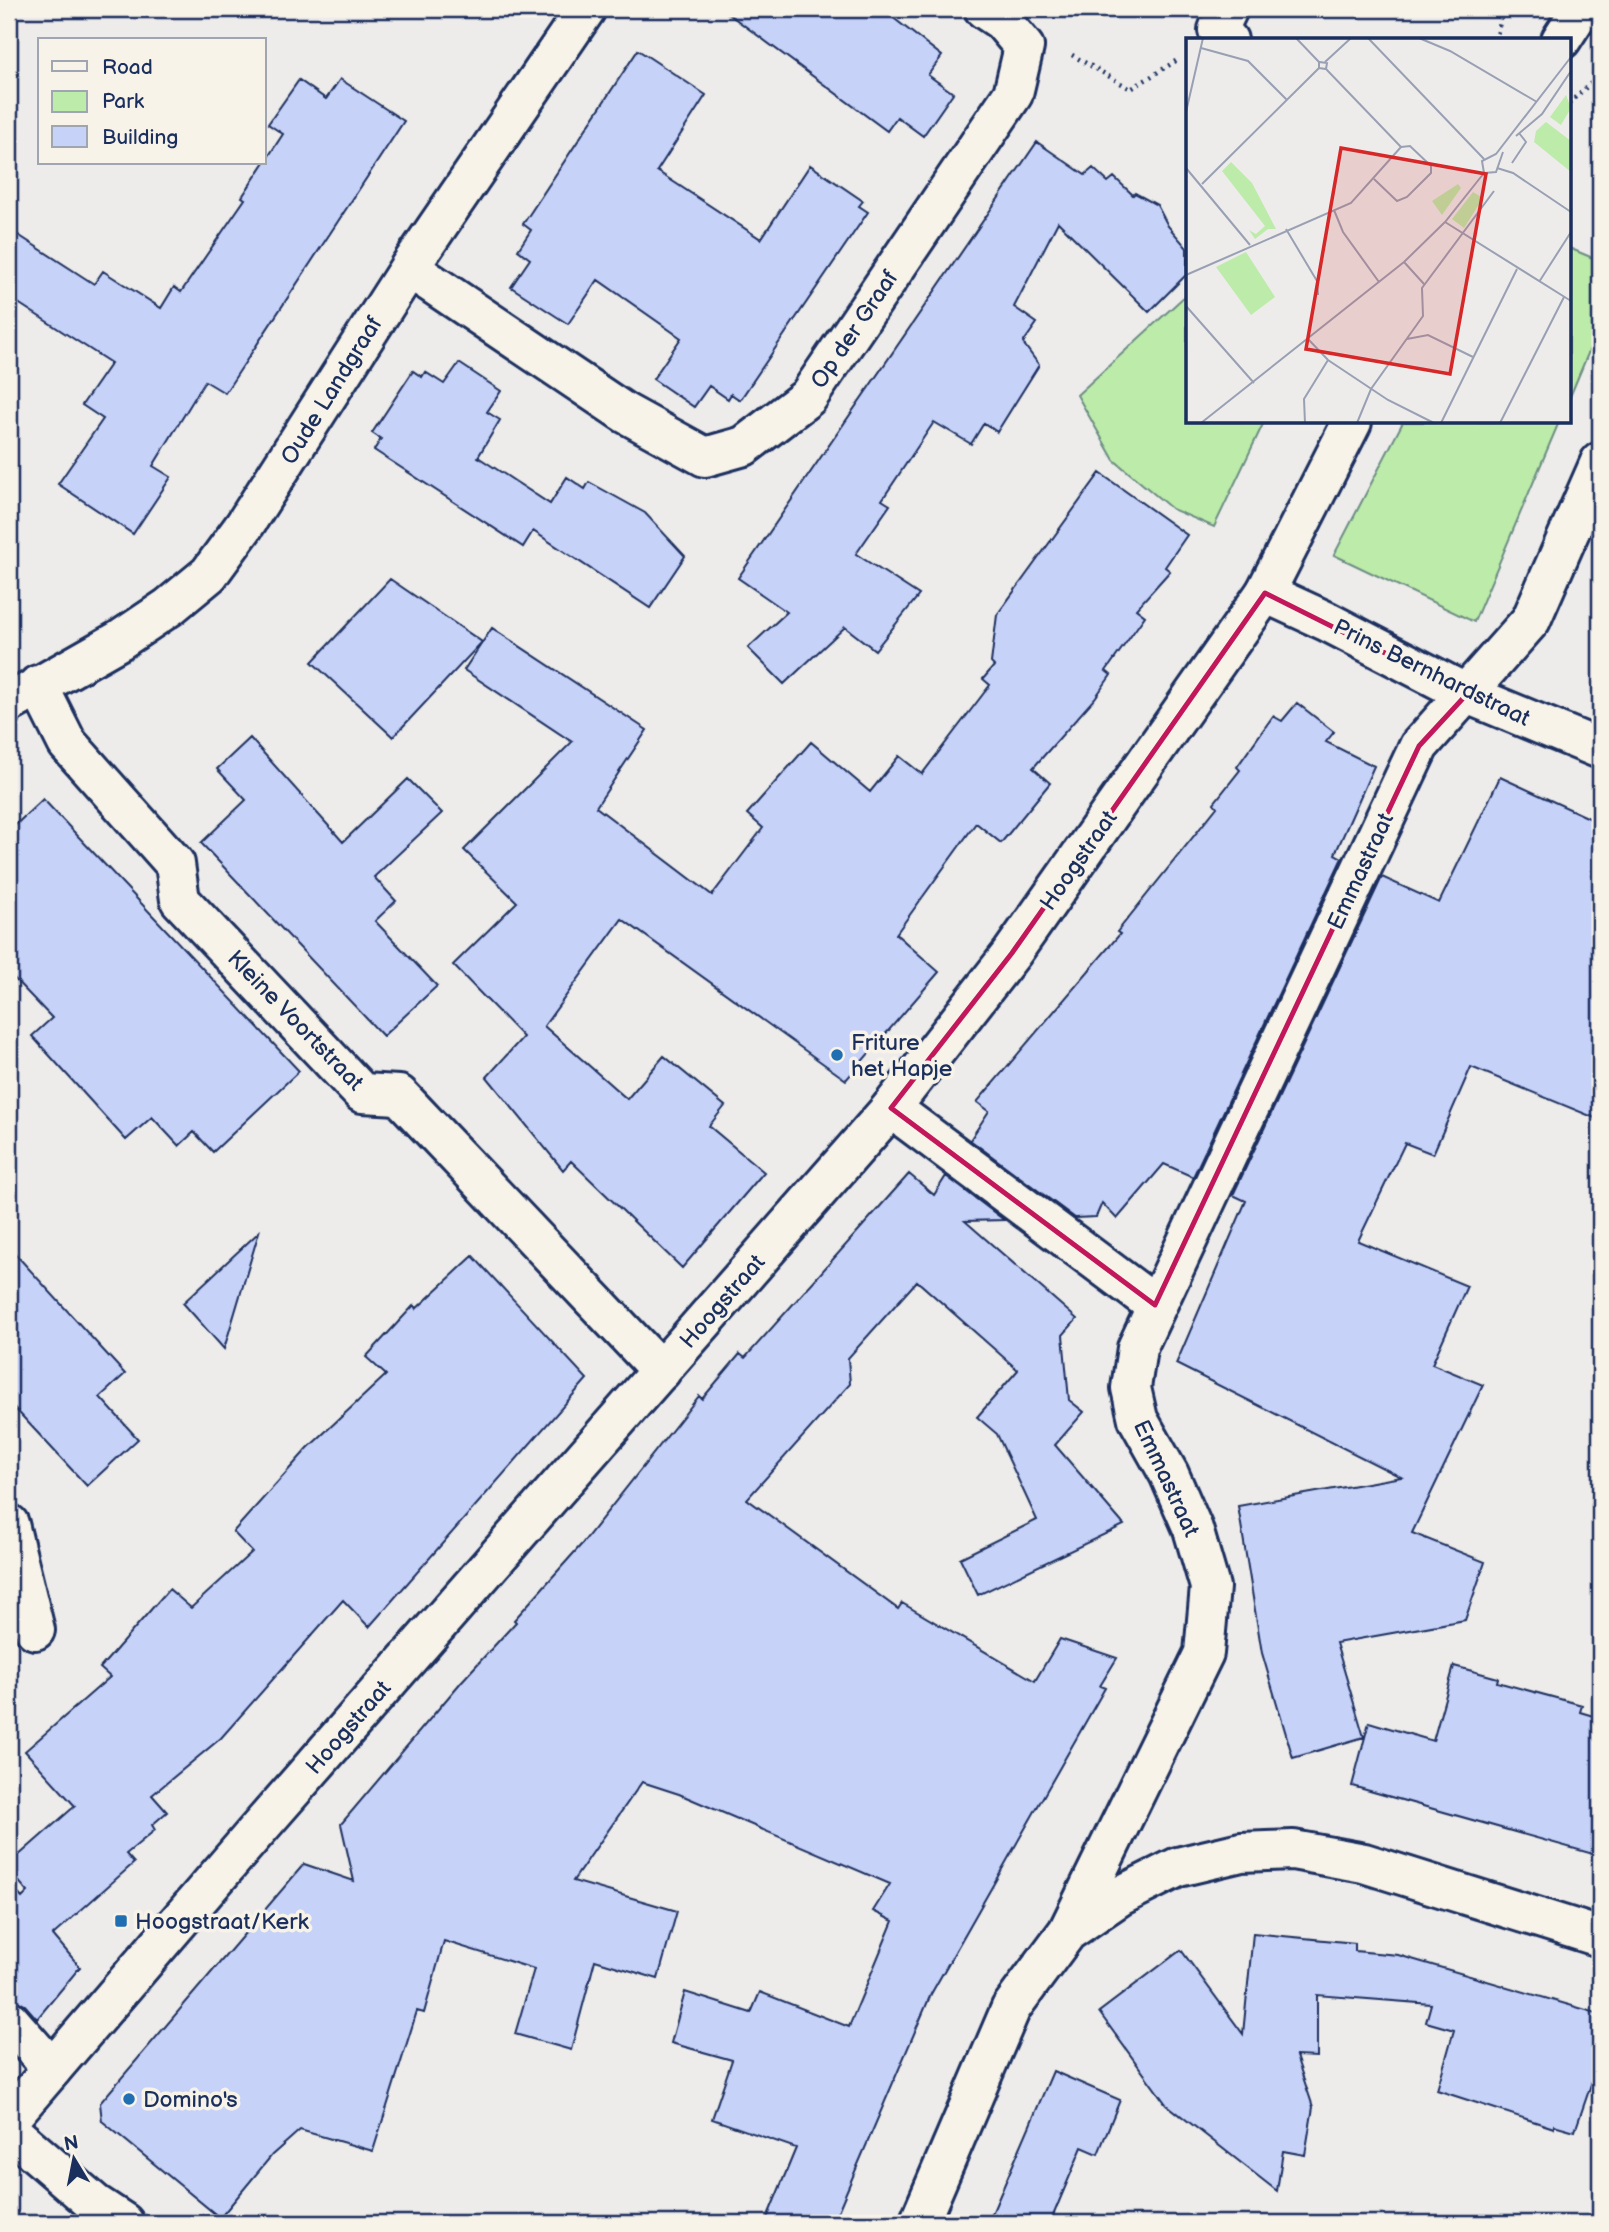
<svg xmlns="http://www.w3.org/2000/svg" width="1609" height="2232" font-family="'Balsamiq Sans',sans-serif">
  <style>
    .green { fill: #bdeba9; stroke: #6c8d84; stroke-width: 2 }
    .building { fill: #c7d2f9; stroke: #1b2f5e; stroke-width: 2 }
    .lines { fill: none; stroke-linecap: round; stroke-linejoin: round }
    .minor-casing { stroke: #1b2f5e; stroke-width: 44 }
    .major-casing { stroke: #1b2f5e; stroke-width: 44 }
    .path { stroke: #1b2f5e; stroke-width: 4.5; stroke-dasharray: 2 5; stroke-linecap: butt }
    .minor { stroke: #f7f3e8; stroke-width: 38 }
    .major { stroke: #f7f3e8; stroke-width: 38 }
    .marked { fill: none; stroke: #c2185b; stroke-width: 5; stroke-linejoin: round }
    .poi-dot { fill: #1f6fb2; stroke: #f7f3e8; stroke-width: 2.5 }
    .labels { text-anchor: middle; stroke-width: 7; stroke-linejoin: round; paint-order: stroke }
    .street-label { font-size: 23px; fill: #1b2f5e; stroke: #f7f3e8 }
    .poi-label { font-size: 23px; fill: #1b2f5e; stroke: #f7f3e8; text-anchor: start }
    .inset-road { fill: none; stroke: #99a0b3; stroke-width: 2 }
    .view { fill: #d62828; fill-opacity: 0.15; stroke: #d62828; stroke-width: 3.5 }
    .inset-edge { fill: none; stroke: #1b2f5e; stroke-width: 3.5 }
  </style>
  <rect width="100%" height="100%" fill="#edeceb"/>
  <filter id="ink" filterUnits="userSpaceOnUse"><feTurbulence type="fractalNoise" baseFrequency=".0143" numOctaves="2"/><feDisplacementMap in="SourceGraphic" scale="14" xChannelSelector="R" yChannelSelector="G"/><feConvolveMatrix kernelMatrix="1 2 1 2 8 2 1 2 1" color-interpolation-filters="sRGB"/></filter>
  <g filter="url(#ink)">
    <path class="green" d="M1569,248L1600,261V325L1569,399Z
      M1187,294V422H1264L1214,527L1172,509L1114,460L1077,395Z
      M1403,422H1559L1474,622L1334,555Z"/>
    <path class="building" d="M722,9H882L942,56L928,75L953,93L923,136L897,117L887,131Z
      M638,50L706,95L657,171L761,239L810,165L863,201L859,206L868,212L740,400L731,394L728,399L709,386L694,407L653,379L681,338L598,280L568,324L511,287L530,259L518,250L531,230L523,224Z
      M340,79L404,121L225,393L205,381L153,466L171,477L133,534L58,484L103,419L82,405L111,363L9,297V229L94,284L103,271L161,308L174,287L181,292L245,199L242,197L283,134L268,124L299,80L326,99Z
      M1037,142L1085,175L1093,168L1108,182L1114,177L1133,195L1135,193L1157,205L1168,226L1187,248V274L1149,312L1058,222L1014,307L1037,323L1023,343L1039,365L997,432L984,423L971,444L934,422L882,500L890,505L856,554L919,595L875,650L845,627L784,684L748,648L787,612L738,578Z
      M459,363L501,391L487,412L500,420L478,457L550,504L567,477L585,489L589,482L645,513L685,556L650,608L533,531L523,547L374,450L381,439L372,433L413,371L422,377L425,372L444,384Z
      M1100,473L1187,535L1165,567L1170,571L1136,609L1145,616L1106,671L1111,675L1095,698L1033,768L1050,783L1001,843L976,823L896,934L939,972L846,1080L622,919L544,1026L627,1099L664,1056L725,1106L709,1126L764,1172L682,1268L571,1161L563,1170L487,1077L523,1037L453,965L517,902L464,850L572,742L464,670L492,628L647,730L596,807L712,895L763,828L747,814L811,742L870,792L899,756L922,774L990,685L983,679L994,666L991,663L997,615Z
      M390,579L482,642L393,737L312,662Z
      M1297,703L1334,732L1326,742L1374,766L1335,854L1342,858L1193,1177L1164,1164L1117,1219L1102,1203L1096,1217L1075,1218L970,1140L989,1111L977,1102L1120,934L1117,932L1217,807L1214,803L1240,770L1237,767L1273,716L1282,721Z
      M250,738L343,842L408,779L442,813L374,877L396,901L375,921L437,986L383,1036L201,843L246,800L217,769Z
      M1500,777L1600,823V1120L1471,1067L1433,1154L1405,1143L1358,1241L1467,1286L1432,1364L1483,1385L1412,1533L1485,1562L1465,1620L1336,1643L1364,1737L1293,1758L1262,1653L1238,1506L1401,1477L1176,1364L1246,1201L1233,1195L1382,877L1439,903Z
      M43,799L299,1071L213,1152L194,1132L179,1146L152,1117L126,1140L32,1036L52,1018L9,973V831Z
      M909,1174L934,1195L946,1176L1004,1220L965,1221L1077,1319L1063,1335L1069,1400L1084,1412L1055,1445L1124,1525L978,1595L960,1558L1037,1520L997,1434L977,1417L1018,1370L917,1281L848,1358L850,1384L747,1499L898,1609L902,1603L1035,1681L1060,1639L1117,1658L1100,1686L1105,1688L931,1994L833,2223H765L796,2148L712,2119L732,2060L671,2043L685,1992L751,2013L760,1992L849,2027L893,1921L873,1911L890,1884L679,1794L642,1782L573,1881L677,1911L658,1979L595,1960L571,2050L515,2034L534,1969L444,1941L424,2013L417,2011L373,2151L300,2130L272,2155L220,2218L102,2121L100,2103L304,1864L354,1881L341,1824L462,1681L516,1622L514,1620L581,1545L699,1396L702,1399L740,1354L745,1358Z
      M259,1232L224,1349L183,1303Z
      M9,1247L125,1374L100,1397L138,1439L87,1486L9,1402Z
      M473,1256L587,1379L369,1627L343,1600L221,1738L152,1795L167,1812L152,1825L155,1830L126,1854L134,1863L53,1935L80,1967L37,2019L25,2005L9,1999V1883L22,1898L28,1892L9,1870V1864L75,1806L25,1751L110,1677L100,1668L169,1589L191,1608L252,1552L233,1532L308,1448L386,1375L366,1357L414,1305L416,1309Z
      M1454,1666L1498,1678L1497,1682L1582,1705L1580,1712L1600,1718V1856L1352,1786L1369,1722L1433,1741Z
      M1253,1933L1355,1943V1951L1398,1955L1600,2014V2058L1575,2131L1554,2125V2128L1437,2090L1454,2030L1426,2022L1431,2004L1317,1995V2057L1296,2056L1313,2107L1305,2155L1283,2151L1277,2191L1166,2104L1099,2012L1181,1950L1243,2034Z
      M1053,2071L1120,2100L1098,2154L1082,2147L1050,2223H988Z"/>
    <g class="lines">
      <g class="minor-casing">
        <path id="minor" d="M1228,40L1218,30L1228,9
          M409,268L625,413L705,457L744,446L808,397L1013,94L1024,47L1002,21L984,9
          M1265,593L1326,621L1467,694L1600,749
          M38,685L67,743L175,864L180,900L362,1093L399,1095L661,1371
          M9,703L120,640L169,607L209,574L244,526L409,268L586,9
          M891,1108L1155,1305
          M9,1524L35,1630
          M1070,1930L1120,1896L1178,1867L1241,1852L1293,1850L1364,1863L1600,1937
          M9,2020L52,2069
          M9,2130L95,2204L124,2223
          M919,2223L1011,2008L1068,1931L1204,1653L1210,1587L1193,1529L1169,1474L1138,1419L1131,1388L1137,1348L1419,746L1531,620L1600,462"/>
      </g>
      <g class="major-casing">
        <path id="major" d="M1561,40L1581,9
          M9,2119L254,1834L891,1108L1012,953L1265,593L1352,422"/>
      </g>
      <path class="path" d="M1496,40L1503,9
        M1072,55L1131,89L1179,59
        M1569,103L1600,75"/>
      <use href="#minor" class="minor"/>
      <use href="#major" class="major"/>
    </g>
  </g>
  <path class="marked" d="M1265,593L1467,694L1419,746L1155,1305L891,1108L1012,953Z"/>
  <g class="poi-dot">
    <circle cx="837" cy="1055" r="7"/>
    <rect x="114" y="1914" width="14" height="14" rx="3.5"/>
    <circle cx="129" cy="2099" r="7"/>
  </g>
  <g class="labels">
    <g class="street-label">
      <text transform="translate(854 329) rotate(-56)" y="8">Op der Graaf</text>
      <text transform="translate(331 390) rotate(-58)" y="8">Oude Landgraaf</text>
      <text transform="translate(1432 672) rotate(26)" y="8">Prins Bernhardstraat</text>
      <text transform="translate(1078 860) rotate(-55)" y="8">Hoogstraat</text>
      <text transform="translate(1360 871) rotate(-65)" y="8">Emmastraat</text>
      <text transform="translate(296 1020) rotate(46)" y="8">Kleine Voortstraat</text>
      <text transform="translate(722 1301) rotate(-49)" y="8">Hoogstraat</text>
      <text transform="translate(1167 1478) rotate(65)" y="8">Emmastraat</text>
      <text transform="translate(348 1727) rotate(-49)" y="8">Hoogstraat</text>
    </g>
    <g class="poi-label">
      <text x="851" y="1050">Friture<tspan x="851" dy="26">het Hapje</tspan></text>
      <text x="135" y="1929">Hoogstraat/Kerk</text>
      <text x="143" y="2107">Domino's</text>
    </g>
  </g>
  <g transform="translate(1186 38)">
    <rect width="385" height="385" fill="#edeceb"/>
    <path d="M380,57L385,70L375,87L364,79ZM360,84L385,103V134L348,104L350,93ZM45,124L66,145L90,191H82L69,201L63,192L70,196L79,188L36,133ZM272,146L275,150L256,177L246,163ZM287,154L297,160L278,190L266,181ZM60,214L89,259L65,277L30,229Z" fill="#bdeba9"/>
    <path class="inset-road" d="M110,0L133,24M182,0L298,121M233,0L264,13L351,64M15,10L62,23L101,62M139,24L165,0M140,31L215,109M0,74L17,0M330,98L356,76L385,33M326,125L340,104L333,95M0,130L64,207M311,130L327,135L385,174M298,135L296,123L310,116L385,19M298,135L310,134L317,114M188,141L211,163L221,159L245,135V128L224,108L215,109M16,146L133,30V24L141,25L140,31L133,30M148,172L157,194L193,244M259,184L385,263M100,191L131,243L132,257M218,224L238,246M0,237L165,165L215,109M353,244L385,194M0,268L68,345M122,301L142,322L202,362L248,385M221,301L242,297L287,319M15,385L218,224L259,184L298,135M119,385L118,361L142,322M171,385L185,351L237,278L236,250L308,153M255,385L331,231M314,385L378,259"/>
    <path class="view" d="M155,110L300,136L264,336L120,311Z"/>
    <rect width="385" height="385" class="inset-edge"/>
  </g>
  <rect width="1609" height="2232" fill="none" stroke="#f7f3e8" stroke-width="35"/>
  <rect x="18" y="18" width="1574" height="2197" fill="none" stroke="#1b2f5e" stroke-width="2.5" filter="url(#ink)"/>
  <rect x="38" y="38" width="228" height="126" fill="#f7f3e8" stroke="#9fa5b1" stroke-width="2"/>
  <rect x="52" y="61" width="35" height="10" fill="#f7f3e8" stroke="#9fa5b1" stroke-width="2"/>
  <text x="102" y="74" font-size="21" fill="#1b2f5e">Road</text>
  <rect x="52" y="91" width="35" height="21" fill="#bdeba9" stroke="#9fa5b1" stroke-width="2"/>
  <text x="102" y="108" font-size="21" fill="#1b2f5e">Park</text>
  <rect x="52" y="126" width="35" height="21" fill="#c7d2f9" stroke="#9fa5b1" stroke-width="2"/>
  <text x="102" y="144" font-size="21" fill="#1b2f5e">Building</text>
  <g transform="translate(74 2159) rotate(350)" stroke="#f7f3e8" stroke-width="5" paint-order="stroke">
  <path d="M0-5L12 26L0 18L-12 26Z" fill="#1b2f5e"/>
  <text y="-10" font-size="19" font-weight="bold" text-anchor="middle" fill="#1b2f5e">N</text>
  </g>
</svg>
